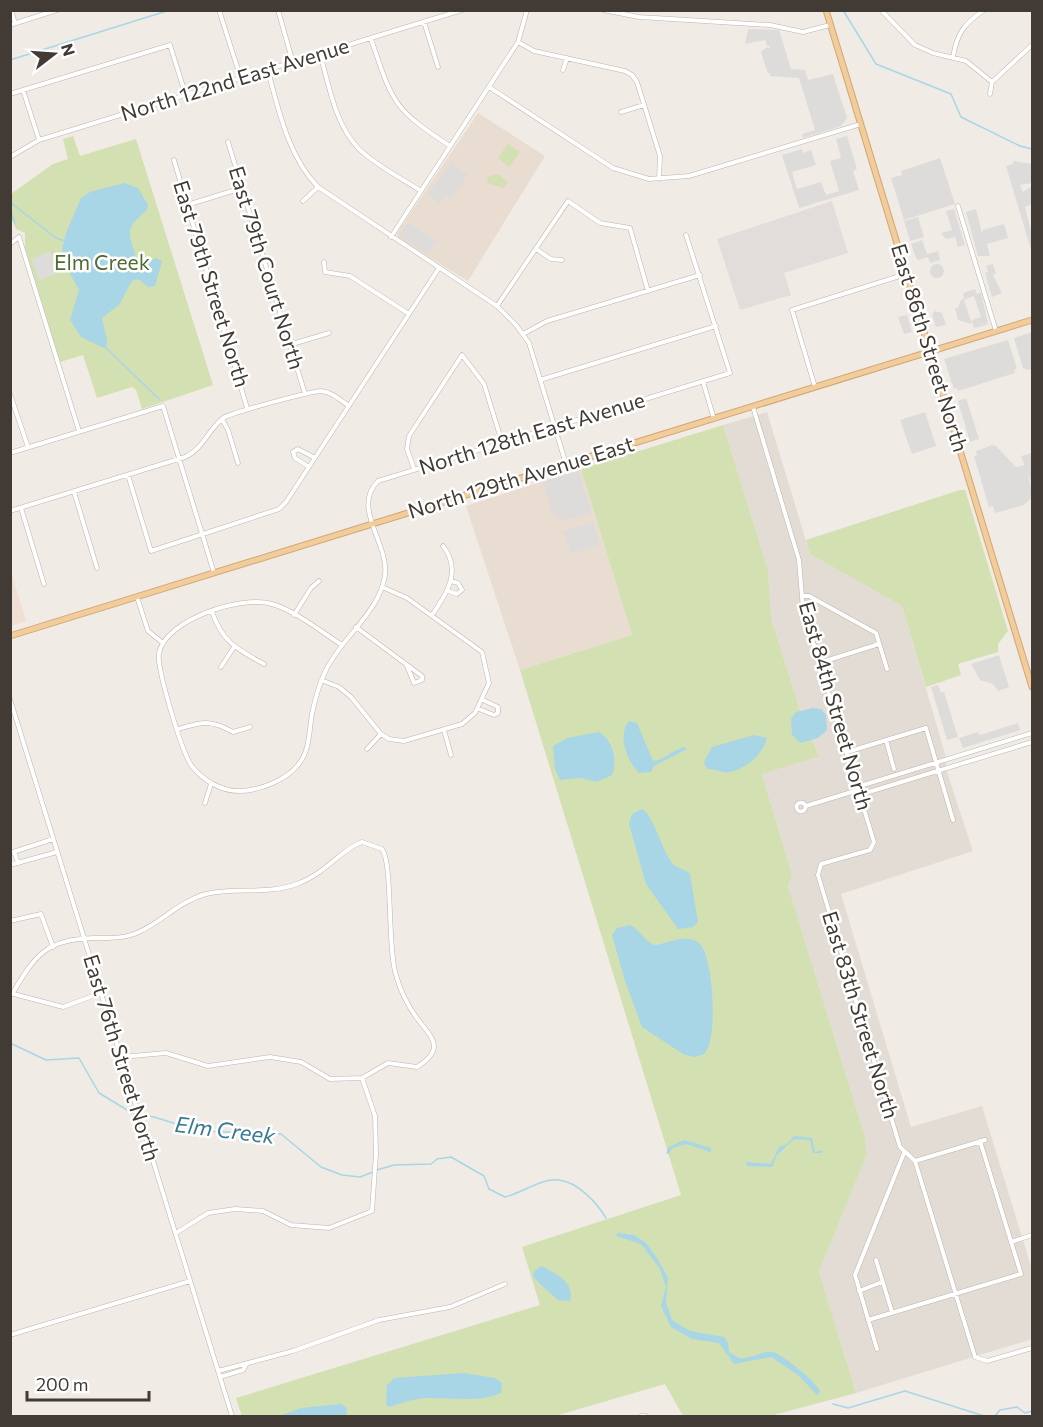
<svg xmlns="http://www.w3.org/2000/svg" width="1043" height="1427" font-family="Commissioner,sans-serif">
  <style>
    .residential { fill: #e3dcd4 }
    .commercial { fill: #f0dfd2 }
    .industrial { fill: #e2ddda }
    .education { fill: #e8ddd0 }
    .green { fill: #d2e0b2 }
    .parking { fill: #dedcda }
    .water { fill: #a8d6e6 }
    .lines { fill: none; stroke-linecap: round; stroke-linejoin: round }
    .stream { stroke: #a8d6e6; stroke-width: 1.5 }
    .minor-casing { stroke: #bdb4ac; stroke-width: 5 }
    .major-casing { stroke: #d4a66f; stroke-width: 7 }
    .minor { stroke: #fff; stroke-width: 4 }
    .major { stroke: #f1cc9c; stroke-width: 5 }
    .labels { text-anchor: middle; stroke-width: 5; stroke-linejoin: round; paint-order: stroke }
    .street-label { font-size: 21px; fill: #423b35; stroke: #fff }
    .park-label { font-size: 21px; fill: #506c30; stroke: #fff }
    .water-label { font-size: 22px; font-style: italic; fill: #387992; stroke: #fff }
  </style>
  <rect width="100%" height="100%" fill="#f0ebe5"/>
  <path class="residential" d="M767,412L810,554L902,606L945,754L947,772L973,851L841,894L911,1127L982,1106L1032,1270V1339L856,1393L819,1272L867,1154L865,1137L788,886L792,875L762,774L819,755L800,710L771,618L768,570L723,425Z"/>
  <path class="commercial" d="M10,569L26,621L11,626H10Z"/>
  <path class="industrial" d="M832,201L848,253L784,273L791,295L740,310L717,239Z"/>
  <path class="education" d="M478,113L545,156L468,281L398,238L397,233Z
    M581,469L632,635L520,670L466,506Z"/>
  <path class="green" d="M73,136L80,156L136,139L213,385L142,409L136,390L132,387L97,398L83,355L60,362L25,248V233L16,229L11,218V194L53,164L68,159L63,139Z
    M508,144L520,152L509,167L498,158Z
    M498,174L508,182L503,188L487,183L488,177Z
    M723,425L768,570L771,618L800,710L819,756L762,774L792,875L788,886L865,1137L867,1154L819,1272L856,1393L770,1416H683L665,1384L555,1416H242L236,1398L540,1305L522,1247L681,1195L520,670L632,635L581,469Z
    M960,490H965L967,496L1008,631L998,644V652L958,664L961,675L926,687L902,606L810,554L806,540Z"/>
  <path class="parking" d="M748,29L779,30L791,69L805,70L808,80L833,74L847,118L841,126L803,138L802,134L815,130L799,78L770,76V73L768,74L761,52L767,47L769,49L770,46H767L765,40L745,44Z
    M847,136L857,169L853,171L859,190L799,208L782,155L802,149L803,153L811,150L816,165L792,172L797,189L821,182L826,195L839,191L830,161L841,158L836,139Z
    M940,158L955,204L904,220L891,178L902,175L901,171Z
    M1013,161L1032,164V183L1020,185L1023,192L1032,186V204L1025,207L1032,235V253L1006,166L1013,164Z
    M451,163L468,174L451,199L445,195L440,204L427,195Z
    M954,209L965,245L958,247L955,237L946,239L941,233L952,230L946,211Z
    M976,209L982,233L983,230L1004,224L1008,238L987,244L990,256H978L966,212Z
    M918,217L924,237L910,241L904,221Z
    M408,222L437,241L427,254L399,235Z
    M922,240L927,254L938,251L940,260L930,263L928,257L919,260L916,258L911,244Z
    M50,251L57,273L39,281L32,259Z
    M930 271a7 7 0 1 1 14 0a7 7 0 1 1-14 0Z
    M993,264L996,273L993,275L1002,293L992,297L985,273L988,272L986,266Z
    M975,289L977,294L981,292L988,324L983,326L981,321L982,326L974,328L972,320L981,317L974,296L964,300L972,324L958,320L955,308H958L961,300L964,298L963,293Z
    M935,311L942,313L946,325L936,327L932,314Z
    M907,315L912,332L904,334L898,317Z
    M1032,332V369L1028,370L1023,368L1014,338Z
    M1008,340L1017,369L1014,370L1015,373L958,391L957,388L954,389L944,359Z
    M966,398L979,439L970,442L958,401Z
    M925,412L936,446L912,454L900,420Z
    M992,445L996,446L1016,467L1025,465L1032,490V497L1024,505L995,513L993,506L989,507L974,456L977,455L976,451Z
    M1032,453V485L1021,456Z
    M579,472L592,514L563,520L552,512L543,482Z
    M593,522L600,545L571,554L563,531Z
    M999,655L1009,687L998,691L993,684L980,680L971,664Z
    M938,685L941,693L944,692L958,737L947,740L931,687Z
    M1018,723L1020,730L963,748L959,738L978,732L980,735Z"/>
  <path class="water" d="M124,183L138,188L148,205L147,210C123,230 129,232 137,261L147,264L156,258L162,261L155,286L148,287L138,279L132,281L119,305L102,318L107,340L106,349L81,337L70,320L79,290L66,266L62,250L66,233L81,198L90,192Z
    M813,708L821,709L826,715L827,730L818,738L800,743L792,735L791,719L796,712Z
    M629,721L637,723L653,761C665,760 673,749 685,747L687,749L654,766L651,772L639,773C627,761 617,735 629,721Z
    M599,732C613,740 618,761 612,775L597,782L581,778L560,780L555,769L553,746L567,738Z
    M754,735L767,738C763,754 747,768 730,772C722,774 716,768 707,769L704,762L712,747Z
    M642,809C654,816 662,851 673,864C677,868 685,869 690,874L698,922L693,927L678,929L646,884L629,824L632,814Z
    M630,925C641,930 643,940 654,945C669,944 685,932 699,943C713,953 719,1041 704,1054L694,1057L683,1054L642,1027L625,981L612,935L617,928Z
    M794,1136L812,1138L815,1152L822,1150V1153H813L810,1140L794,1139L777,1155L772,1167L747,1166L746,1162L771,1164L779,1147L787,1144Z
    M684,1140L711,1148V1152L686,1144L672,1148L669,1154L666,1153L669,1147Z
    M618,1233L634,1235L646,1243L657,1258L668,1278L666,1303L672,1320L690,1331L724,1337L728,1343L729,1352L739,1358C751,1360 762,1350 773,1352C782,1354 820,1385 820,1392L817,1395L798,1375L771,1357L734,1364L719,1343L692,1339L671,1327L661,1306L666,1287L660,1269L641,1244L616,1236Z
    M542,1266C556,1274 575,1282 570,1301L558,1300L540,1284L533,1276L534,1271Z
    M464,1373L495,1378L502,1383L501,1393C480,1403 448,1397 426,1398C412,1399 402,1403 389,1407L386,1405L387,1385L394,1378Z
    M341,1404L347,1408L346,1416H279L301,1408Z"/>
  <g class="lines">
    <path class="stream" d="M843,10L876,64L951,94L961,117L1020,146L1032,149
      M10,60L170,10
      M10,202L56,238L64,241
      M10,209L15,223
      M105,347L159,399
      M10,1043L46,1060L79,1058L99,1093L132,1113L154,1117L199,1131L281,1134L321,1167L342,1175L360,1177L373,1172
      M377,1170L394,1165L431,1164L437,1159L451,1157L484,1176L489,1189L505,1197C522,1193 541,1178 559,1180C578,1182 597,1203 606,1218
      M833,1404L848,1408L905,1391L984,1416H995L1000,1410L1017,1407L1025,1413L1032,1411"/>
    <g class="minor-casing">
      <path id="minor" d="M11,10L15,23
        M219,10L241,79
        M278,10L293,63
        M527,10L518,42L534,51L625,71L632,75L637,82L660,156L659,179
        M603,10L639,17L770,25L803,32L830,25
        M881,10L915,45L933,53L966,61L992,82
        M424,22L438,67
        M10,25L57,10
        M371,39C393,103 392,108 450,146
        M320,54C329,85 335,125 359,149C377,166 401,178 421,191
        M953,57C957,33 964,24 984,10
        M563,70L567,58
        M268,71C279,111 288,156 318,187L497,306L516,325L529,343L566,464
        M489,87L613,168L649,179L689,176L861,124
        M23,90L39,140
        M10,94L170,45L186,96
        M990,94L992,82L1032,45
        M621,112L644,105
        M228,142L305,394
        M10,157L39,140L462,10
        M174,160L247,408
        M303,201L318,187
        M187,205L242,188
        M958,206L996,331
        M391,237L518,42
        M10,244L19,237L79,431
        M536,249L551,259L562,260
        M324,262L325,272L350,276L409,314
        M497,306L568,201L600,223L630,228L648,291
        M523,334L547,321L700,275
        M289,345L329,333
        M540,380L716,326
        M703,382L714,419
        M815,387L792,310L906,274
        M10,394L28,447
        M753,407L799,560L803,609L874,842L870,850L821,864L818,875L900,1147L915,1161
        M222,419L228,430L238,463
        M10,453L163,406L214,573
        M309,467L295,458L293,452L298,449L315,458
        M414,469L407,449L409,436L462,355L484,384L502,442
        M128,475L151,551L279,509L286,502L439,268
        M74,492L97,568
        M21,508L44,584
        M10,511L185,457C203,449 208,430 223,418C230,413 312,391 321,391C332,392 340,400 349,406
        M448,591L457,594L462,590L458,583L451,581
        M802,596H809L876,633L887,669
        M137,597L148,631L163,643
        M212,612C223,643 237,649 264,664
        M294,615L311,588L319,581
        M432,615C447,594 462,570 443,546
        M356,627L422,676V680L414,683L407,666
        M342,645C320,631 296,611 272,604C242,595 166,619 159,653C156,667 182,752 191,765C202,780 222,792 241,791C261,790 286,780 298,765C310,751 309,731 312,714C315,699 319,684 326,670C341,638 380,612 385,575C389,543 351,508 378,481L730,373L686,235
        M819,663L879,644
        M221,667L234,647
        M321,680L339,687L351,697L381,734L389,739L404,741L462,724L475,713L489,683L482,652L407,598L382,587
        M10,699L232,1416
        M479,709L494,715L498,713V707L483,700
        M178,729C202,722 210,719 233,732L250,727
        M444,730L451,755
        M886,740L894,769
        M367,749L381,734
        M847,752L926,728L953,820
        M857,787L1032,733
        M859,795L1032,742
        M796.5 807a4.5 4.5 0 1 1 9 0a4.5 4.5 0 1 1-9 0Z
        M205,803L211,784
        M806,806L858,790
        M14,852L18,863
        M10,853L53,839
        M10,865L57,852
        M10,921L41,914L53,947
        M10,993L63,1007L101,993
        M12,994C35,956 45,939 94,938C109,938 124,939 139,932C163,921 180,901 206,894C237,887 267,895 297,884C325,874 340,850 362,842L382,849C393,863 387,947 396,975C400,990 407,1004 416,1017C431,1037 447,1048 417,1067L388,1063L362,1078L330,1079L301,1062L270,1057L208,1066L166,1053L121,1057
        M915,1161L975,1357L987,1361L1032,1348
        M915,1161L985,1140
        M176,1233L208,1213L235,1209L263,1211L291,1225L329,1228L372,1211L376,1154L375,1116L362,1078
        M1011,1242L1032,1235
        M876,1260L892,1312
        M859,1291L882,1282
        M868,1320L1021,1274L980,1141
        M10,1335L190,1281
        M877,1349L855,1275L904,1153
        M218,1371L293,1351L379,1320L450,1307L505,1284
        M220,1377L243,1370L246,1365
        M641,1416H646"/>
    </g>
    <g class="major-casing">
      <path id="major" d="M826,10L1032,687
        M10,636L1032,320"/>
    </g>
    <use href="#minor" class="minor"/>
    <use href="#major" class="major"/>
  </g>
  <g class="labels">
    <g class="street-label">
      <text transform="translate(235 80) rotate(-17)" y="7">North 122nd East Avenue</text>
      <text transform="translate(266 268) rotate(73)" y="7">East 79th Court North</text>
      <text transform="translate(211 284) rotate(73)" y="7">East 79th Street North</text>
      <text transform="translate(929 348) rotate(73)" y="7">East 86th Street North</text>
      <text transform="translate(532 434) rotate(-17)" y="7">North 128th East Avenue</text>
      <text transform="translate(521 478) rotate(-17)" y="7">North 129th Avenue East</text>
      <text transform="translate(835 706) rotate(74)" y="7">East 84th Street North</text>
      <text transform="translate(860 1015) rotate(73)" y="7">East 83th Street North</text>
      <text transform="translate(121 1058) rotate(73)" y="7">East 76th Street North</text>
    </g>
    <g class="park-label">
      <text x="102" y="270">Elm Creek</text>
    </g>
    <g class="water-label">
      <text transform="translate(225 1130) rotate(7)" y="8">Elm Creek</text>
    </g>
  </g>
  <rect width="1043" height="1427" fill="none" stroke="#423b35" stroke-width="24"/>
  <g transform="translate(54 54) rotate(73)" stroke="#ffffff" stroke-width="4.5" paint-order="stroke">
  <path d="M0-4.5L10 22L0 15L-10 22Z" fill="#423b35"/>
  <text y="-9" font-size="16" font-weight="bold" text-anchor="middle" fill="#423b35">N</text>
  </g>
  <path d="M27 1391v9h122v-9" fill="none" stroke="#423b35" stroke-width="3"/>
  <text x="36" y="1391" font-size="18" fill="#423b35" stroke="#ffffff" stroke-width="4.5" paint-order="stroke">200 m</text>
</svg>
